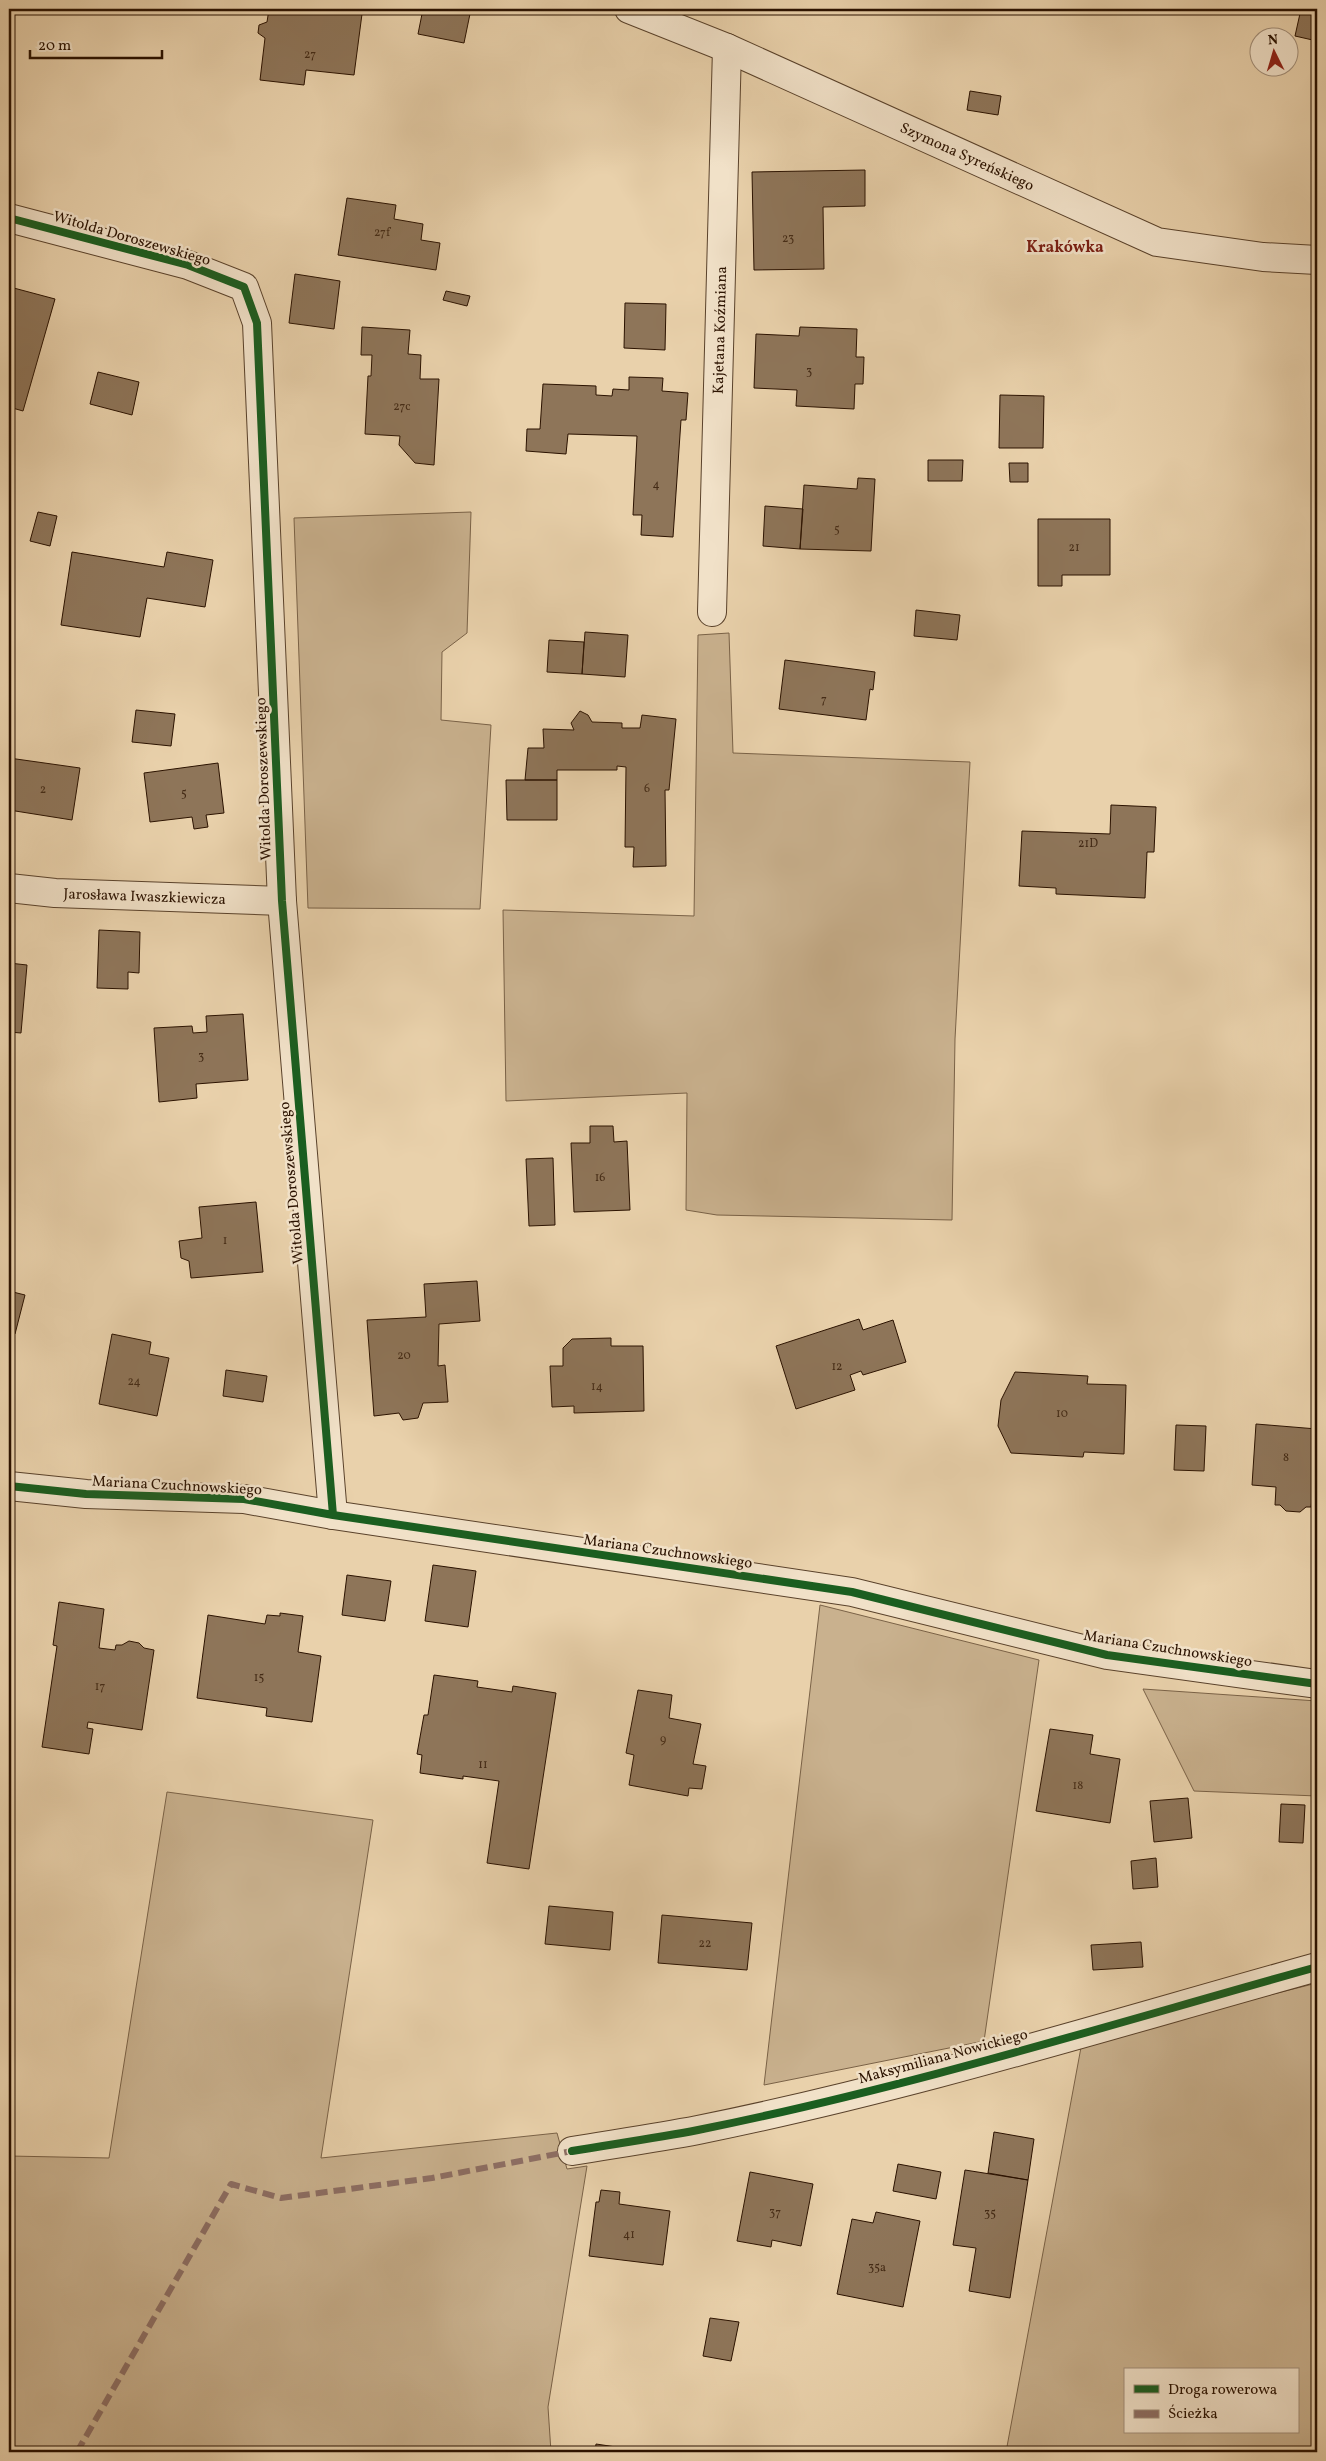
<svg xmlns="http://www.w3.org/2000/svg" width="1326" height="2461" font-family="Vollkorn,serif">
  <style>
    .green { fill: #c9b18e; stroke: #7a6247; fill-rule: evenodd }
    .building { fill: #8e7559; stroke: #2b1200 }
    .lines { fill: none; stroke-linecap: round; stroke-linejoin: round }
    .minor-casing { stroke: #5a422b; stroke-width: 30 }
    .minor { stroke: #f1e1c8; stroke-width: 28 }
    .quiet { stroke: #8d6e63; stroke-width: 6; stroke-dasharray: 12 6; stroke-linecap: butt }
    .cycleway-casing { stroke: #f1e1c8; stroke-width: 11 }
    .cycleway { stroke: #1b5e20; stroke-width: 8 }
    .labels { text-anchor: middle; stroke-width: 5; stroke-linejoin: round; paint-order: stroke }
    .number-label { font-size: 12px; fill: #442b16 }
    .street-label { font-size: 15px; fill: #2b1200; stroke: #f1e1c8 }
    .neighbourhood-label { font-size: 16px; font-weight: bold; fill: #7a1f14; stroke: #f1e1c8 }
  </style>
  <rect width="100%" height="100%" fill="#e9d1ab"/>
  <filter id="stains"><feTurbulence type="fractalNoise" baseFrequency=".004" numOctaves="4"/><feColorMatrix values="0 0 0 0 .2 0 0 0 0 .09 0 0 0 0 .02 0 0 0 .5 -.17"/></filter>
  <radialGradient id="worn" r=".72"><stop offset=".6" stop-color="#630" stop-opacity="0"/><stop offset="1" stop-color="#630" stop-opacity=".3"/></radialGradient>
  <path class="green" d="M471,512L467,633L442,652L441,720L491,725L480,909L308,908L294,518Z
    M729,633L733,753L970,762L955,1039L952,1220L717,1215L686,1210L687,1093L506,1101L503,910L694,916L698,635Z
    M820,1605L1039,1660L984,2041L764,2085Z
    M1143,1689L1317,1701V1796L1194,1791Z
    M167,1792L373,1820L321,2158L557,2133L567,2169L587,2166L548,2407L551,2452H9V2156L109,2158Z
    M1317,1983V2452H1006L1082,2042ZM1125,2370H1297V2432H1125Z"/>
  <path class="building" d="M269,9L312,12L313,9H321L362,14L354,75L306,70L304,85L260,80L265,38L258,33L259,25L267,22Z
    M423,9H471L464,43L418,34Z
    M1301,9H1317V41L1295,36Z
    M970,91L1001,96L998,115L967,110Z
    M865,170V206L823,207L824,269L754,270L752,172Z
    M347,198L396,205L394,219L423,224L421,240L440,243L436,270L338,255Z
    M295,274L340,281L334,329L289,323Z
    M10,287L55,299L23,411L9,407Z
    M446,291L470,296L467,306L443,300Z
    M625,303L666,304L665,350L624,348Z
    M362,327L410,330L408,354L421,355L420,379H439L434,465L415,463L399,445L400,436L365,434L368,376H371L372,355H361Z
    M800,327L857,329L856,357H864L863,384H855L854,409L796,406L797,390L754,388L756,334L799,336Z
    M98,372L139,382L132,415L90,404Z
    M629,377L663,378L662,391L688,393L686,420H681L673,537L641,535L642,515H633L637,436L568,434L566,454L526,451L527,429H540L543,384L596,386V395L612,396L613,389L629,390Z
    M1000,395L1044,396L1043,448H999Z
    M928,460H963L962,481H928Z
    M1009,463H1028V482H1010Z
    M858,478L875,479L871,551L800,549L804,485L857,489Z
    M765,506L803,509L800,549L763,546Z
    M38,512L57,516L50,546L30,541Z
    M1038,519H1110V575H1062V586H1038Z
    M72,552L164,567L167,552L213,560L205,607L147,598L140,637L61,625Z
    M916,610L960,615L957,640L914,636Z
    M585,632L628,635L625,677L582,674Z
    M549,640L584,642L582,674L547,672Z
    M785,660L875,672L873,690L870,689L866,720L779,709Z
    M136,710L175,714L171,746L132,742Z
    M580,711L588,715L592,722L622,723V728H640L642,715L676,719L669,790H665L666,866L633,867L634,847H625L626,767L617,766V770H557V780H525L528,748H544L543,729L574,730L571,723Z
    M9,758L80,768L72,820L9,810Z
    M218,763L224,813L206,815L208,827L194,829L192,817L150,822L144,773Z
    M506,780H557V820H507Z
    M1111,805L1156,807L1154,852H1147L1145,898L1056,894V888L1019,886L1022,831L1110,834Z
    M99,930L140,932L139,973L128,972V989L97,988Z
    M9,963L27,965L21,1033L9,1032Z
    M243,1014L248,1080L196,1084L197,1098L159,1102L154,1028L192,1026L193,1033L207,1032L206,1016Z
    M590,1126H613L614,1142L627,1141L630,1210L574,1212L571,1143H590Z
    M553,1158L555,1225L529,1226L526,1159Z
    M256,1202L263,1272L191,1278L189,1261L181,1258L179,1241L202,1238L199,1207Z
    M477,1281L480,1321L439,1324L438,1366L445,1365L448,1402L423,1403L418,1418L403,1420L399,1413L374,1416L367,1320L426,1317L424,1284Z
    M9,1291L25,1295L15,1334L9,1332Z
    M859,1319L863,1330L893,1320L906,1362L863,1375L861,1371L850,1375L855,1390L796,1409L776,1346Z
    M112,1334L151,1342L149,1354L169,1358L157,1416L99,1404Z
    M611,1338V1346H643L644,1411L574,1413V1406L552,1407L550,1366H563V1348L572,1339Z
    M226,1370L267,1376L263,1402L223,1396Z
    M1015,1372L1088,1376L1087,1384L1126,1385L1124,1454L1084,1452L1083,1457L1011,1453L998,1426L1001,1400Z
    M1256,1424L1317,1429V1500L1312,1499L1311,1507H1306L1300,1512L1286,1511L1280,1505H1275L1276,1487L1252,1485Z
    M1176,1425L1206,1426L1204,1471L1174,1470Z
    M433,1565L476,1571L468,1627L425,1621Z
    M347,1575L391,1581L385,1621L342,1615Z
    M59,1602L104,1609L99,1648L115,1650L116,1645H122L129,1641L139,1643L144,1648L154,1650L142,1730L88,1722L87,1728L93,1729L89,1754L42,1747L57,1646L53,1645Z
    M280,1613L303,1616L298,1652L321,1656L312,1722L266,1716L267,1708L197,1698L208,1615L265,1624L267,1615L280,1616Z
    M434,1675L478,1681L477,1687L512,1692L513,1686L556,1693L529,1869L487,1863L499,1781L463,1776V1779L420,1773L422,1755L417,1754L424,1715H428Z
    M638,1690L672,1695L669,1718L701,1724L693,1764L706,1766L702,1789L689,1788L688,1796L629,1785L634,1755L626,1753Z
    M1050,1729L1093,1735L1090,1754L1120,1759L1110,1823L1036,1811Z
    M1188,1798L1192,1838L1154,1842L1150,1801Z
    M1281,1804L1305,1805L1303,1843L1279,1842Z
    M1156,1858L1158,1887L1133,1889L1131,1861Z
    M549,1906L613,1912L610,1950L545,1944Z
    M662,1915L752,1923L747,1970L658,1963Z
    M1141,1942L1143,1967L1093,1970L1091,1945Z
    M994,2132L1034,2139L1028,2180L988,2173Z
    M898,2164L941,2172L936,2199L893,2191Z
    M965,2170L1028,2180L1010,2298L969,2291L976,2248L953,2245Z
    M750,2172L813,2184L801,2246L772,2240L771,2247L737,2241Z
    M601,2190L620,2192L619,2204L670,2211L663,2265L589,2256L596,2202H599Z
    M876,2212L920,2221L903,2307L837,2294L852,2219L873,2223Z
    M710,2318L739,2322L731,2361L703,2356Z
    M596,2444L636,2450V2452H595Z"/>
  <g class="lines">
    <g class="minor-casing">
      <g id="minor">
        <path id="s1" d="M629,9L727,48L1157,242L1263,257L1317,260"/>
        <path d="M9,218L188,265L244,287L257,323L282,901L333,1515"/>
        <path id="s2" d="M712,612L727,48"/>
        <path id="s3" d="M9,888L55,893L282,901"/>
        <path d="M9,1486L86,1494L244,1499L333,1515L852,1592L1107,1655L1317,1684"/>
        <path d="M572,2151C614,2144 656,2138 698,2130C907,2088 1112,2024 1317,1967"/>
      </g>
    </g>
    <use href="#minor" class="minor"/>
    <path class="quiet" d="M77,2452L231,2184L281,2198L432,2178L572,2151"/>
    <g class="cycleway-casing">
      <path id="cycleway" d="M9,218L188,265L244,287L257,323L282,901L333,1515
        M9,1486L86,1494L244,1499L333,1515L852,1592L1107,1655L1317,1684
        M572,2151C614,2144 656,2138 698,2130C907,2088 1112,2024 1317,1967"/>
    </g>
    <use href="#cycleway" class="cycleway"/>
  </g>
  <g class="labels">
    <g class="number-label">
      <text x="310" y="58">27</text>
      <text x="382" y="236">27f</text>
      <text x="788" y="242">23</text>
      <text x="809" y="375">3</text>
      <text x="402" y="410">27c</text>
      <text x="656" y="488">4</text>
      <text x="837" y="533">5</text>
      <text x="1074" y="551">21</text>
      <text x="824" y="703">7</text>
      <text x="647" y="792">6</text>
      <text x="43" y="793">2</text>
      <text x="184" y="797">5</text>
      <text x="1088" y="847">21D</text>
      <text x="201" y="1060">3</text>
      <text x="600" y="1181">16</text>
      <text x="225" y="1244">1</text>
      <text x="404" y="1359">20</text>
      <text x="837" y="1370">12</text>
      <text x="134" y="1385">24</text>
      <text x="597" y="1390">14</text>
      <text x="1062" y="1417">10</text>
      <text x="1286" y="1461">8</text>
      <text x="259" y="1681">15</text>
      <text x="100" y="1690">17</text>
      <text x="663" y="1743">9</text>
      <text x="483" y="1768">11</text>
      <text x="1078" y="1789">18</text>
      <text x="705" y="1947">22</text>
      <text x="775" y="2216">37</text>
      <text x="990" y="2217">35</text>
      <text x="629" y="2238">41</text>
      <text x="877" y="2271">35a</text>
    </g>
    <g class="street-label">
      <text dy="5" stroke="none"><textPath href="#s1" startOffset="369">Szymona Syreńskiego</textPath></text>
      <text transform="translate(132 238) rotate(16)" y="5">Witolda Doroszewskiego</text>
      <text dy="5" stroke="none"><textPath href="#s2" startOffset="282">Kajetana Koźmiana</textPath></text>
      <text transform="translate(263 779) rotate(-92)" y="5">Witolda Doroszewskiego</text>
      <text dy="5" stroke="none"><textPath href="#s3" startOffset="136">Jarosława Iwaszkiewicza</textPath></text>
      <text transform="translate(291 1183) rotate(-95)" y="5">Witolda Doroszewskiego</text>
      <text transform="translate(177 1485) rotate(3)" y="5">Mariana Czuchnowskiego</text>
      <text transform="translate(668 1551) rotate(8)" y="5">Mariana Czuchnowskiego</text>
      <text transform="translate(1168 1648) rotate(9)" y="5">Mariana Czuchnowskiego</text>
      <text transform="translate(943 2056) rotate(-15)" y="5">Maksymiliana Nowickiego</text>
    </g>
    <g class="neighbourhood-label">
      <text x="1065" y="252">Krakówka</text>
    </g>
  </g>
  <rect width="1326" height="2461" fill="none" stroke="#e9d1ab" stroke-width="30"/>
  <rect x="10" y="10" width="1306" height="2441" fill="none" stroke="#2b1200" stroke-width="2.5"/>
  <rect x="15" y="15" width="1296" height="2431" fill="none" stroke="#2b1200"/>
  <rect x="1124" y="2368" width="175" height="65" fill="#f1e1c8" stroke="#a28e78"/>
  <rect x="1134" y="2385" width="25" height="8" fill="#1b5e20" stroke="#a28e78"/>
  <text x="1168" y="2394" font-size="15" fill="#2b1200">Droga rowerowa</text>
  <rect x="1134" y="2410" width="25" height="8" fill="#8d6e63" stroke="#a28e78"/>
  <text x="1168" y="2418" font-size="15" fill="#2b1200">Ścieżka</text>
  <g transform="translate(1274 52) rotate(355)"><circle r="24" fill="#f1e1c8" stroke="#a28e78"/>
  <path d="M0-4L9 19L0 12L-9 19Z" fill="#8f2418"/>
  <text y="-8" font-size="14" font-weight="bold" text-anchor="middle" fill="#2b1200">N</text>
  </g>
  <path d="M30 50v8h132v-8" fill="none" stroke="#2b1200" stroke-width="2.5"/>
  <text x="38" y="50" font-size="15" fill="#2b1200" stroke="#f1e1c8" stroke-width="4" paint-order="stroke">20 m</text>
  <rect width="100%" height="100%" filter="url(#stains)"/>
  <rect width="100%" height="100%" fill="url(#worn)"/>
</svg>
